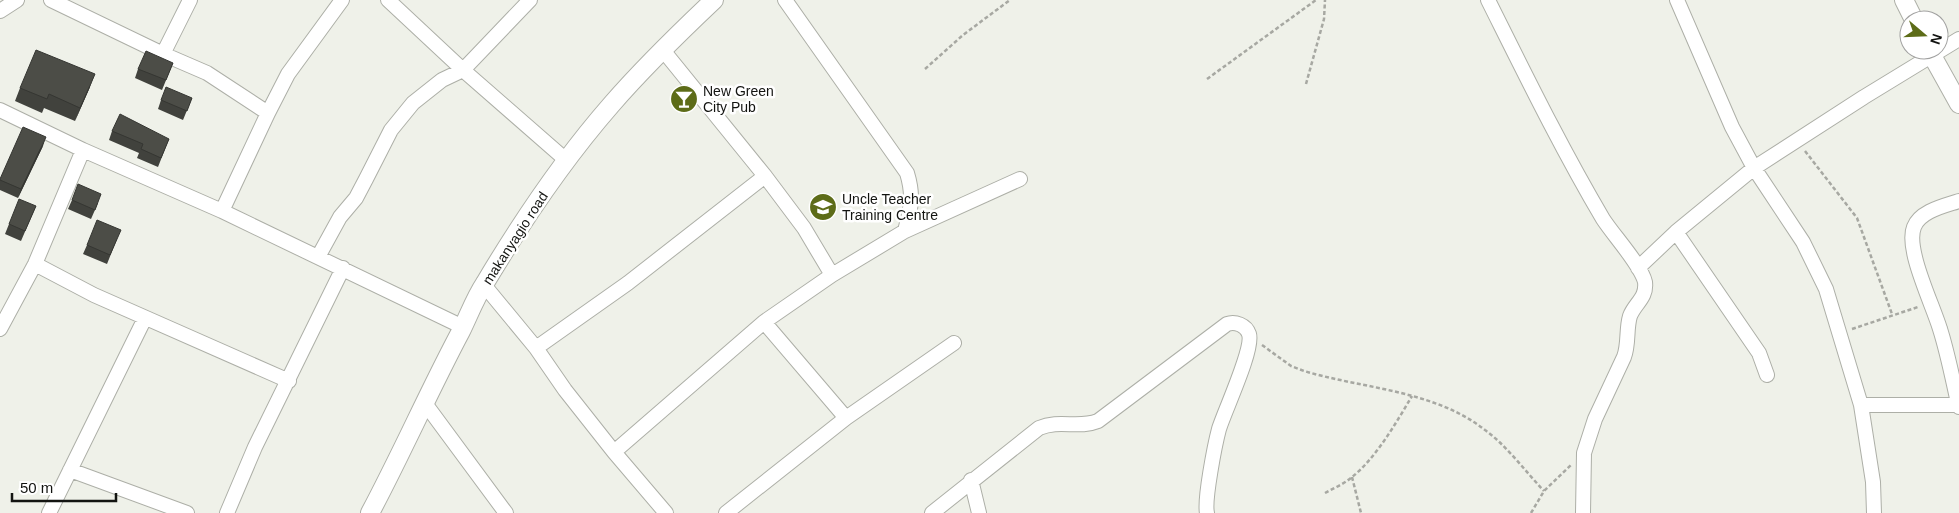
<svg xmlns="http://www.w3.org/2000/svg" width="1959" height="513" font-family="Helvetica,sans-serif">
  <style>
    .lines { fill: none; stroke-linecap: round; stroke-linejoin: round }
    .minor-casing { stroke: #adafa7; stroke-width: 16 }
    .tertiary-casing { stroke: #adafa7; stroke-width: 20 }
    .path { stroke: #a7a8a2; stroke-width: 2.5; stroke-dasharray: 4 2.5; stroke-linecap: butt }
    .minor { stroke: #fff; stroke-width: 14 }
    .tertiary { stroke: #fff; stroke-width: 18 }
    .wall { fill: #41423d }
    .shaded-wall { fill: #353632 }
    .building { fill: #4c4d47; stroke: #353632 }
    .labels { text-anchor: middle; stroke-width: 5; stroke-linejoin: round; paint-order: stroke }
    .poi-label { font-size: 14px; fill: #131411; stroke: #fff; text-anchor: start }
    .street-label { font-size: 14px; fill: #131411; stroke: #fff }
  </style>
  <rect width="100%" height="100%" fill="#eff1e9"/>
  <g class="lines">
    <g class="minor-casing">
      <path id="minor" d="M51,0L163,54L207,73L268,113
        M388,0L463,70L566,160
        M785,0L907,173C914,196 911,208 905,231
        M1488,0C1525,74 1561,148 1603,219C1614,236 1641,265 1645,282C1647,298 1635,303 1630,316C1626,329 1629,344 1624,357L1595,419L1584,453L1583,513
        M1677,0L1732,127L1754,168L1803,242L1826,289L1861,405L1873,482L1874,513
        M0,11L17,0
        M662,49L765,176L804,228L832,275
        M163,54L190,0
        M0,110L83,150L222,211L463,327
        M1959,201C1944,206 1920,211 1914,227C1905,249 1933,305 1940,329C1948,354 1953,381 1959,407
        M222,211L268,113L288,74L342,0
        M1676,232L1759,353L1767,375
        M318,257L340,217L356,198L366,179L391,130L413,103L442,80L463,70L530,0
        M35,264L94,295L289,381
        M1638,268L1676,232L1754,168L1864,97L1959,39
        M484,285L536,348L565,390L614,452L666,513
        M764,322L846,418
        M0,329L35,264L83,150
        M536,348L628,283L765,176
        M424,402L506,513
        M1861,405H1958
        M614,452L764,322L832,275L905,231L1020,179
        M70,470L187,513
        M971,480L979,513
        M49,513L145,318
        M227,513L255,447L343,268
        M726,513L846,418L954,343
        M932,513L1039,428C1060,419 1078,429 1098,421L1227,324C1235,321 1246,325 1249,334C1254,349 1224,412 1219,429C1215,444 1204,500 1207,513"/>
    </g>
    <g class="tertiary-casing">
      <path id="tertiary" d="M1904,0L1914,20
        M1929,50L1959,104
        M370,513C402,453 429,391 461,331C469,315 475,298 485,283C522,221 563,160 611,105C643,68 678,34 714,0"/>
    </g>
    <path class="path" d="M925,69L963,35L1010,0
      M1207,79L1316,0
      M1306,84L1324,19L1325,0
      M1805,151L1857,218L1892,314
      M1852,329L1918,307
      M1262,345L1291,366L1304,371C1364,389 1434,390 1485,430C1506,445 1526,472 1544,491
      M1352,477L1361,513
      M1325,493C1334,488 1344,484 1352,477C1376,458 1396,423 1412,396
      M1531,513L1544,491L1571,465"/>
    <use href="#minor" class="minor"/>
    <use href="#tertiary" class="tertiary"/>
  </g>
  <path class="wall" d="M173,63L162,90L135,78L138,69Z
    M90,87L75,121L44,108L42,113L15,101L20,88Z
    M192,98L183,120L158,109L161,100Z
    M112,131L169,139L158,167L137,158L139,153L109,140Z
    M43,146L18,198L0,190V179Z
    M72,200L98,203L91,219L68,209Z
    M36,206L21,241L5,234L9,224Z
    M117,239L107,264L83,254L87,245Z"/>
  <path class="shaded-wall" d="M95,74L90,87L75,121L80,108Z
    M46,137L43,146L18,198L21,189Z"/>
  <path class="building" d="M36,50L95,74L80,108L49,94L47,99L20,88Z
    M146,51L173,63L166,80L138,69Z
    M166,87L192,98L187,111L161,100Z
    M120,114L169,139L161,158L141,149L143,144L112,131Z
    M23,127L46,137L21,189L0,180V179Z
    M78,184L101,194L95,210L72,200Z
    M19,199L36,206L25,231L9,224Z
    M97,220L121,230L110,255L87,245Z"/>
  <defs>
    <g id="bar-disc" transform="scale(1.4375)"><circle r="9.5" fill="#5d6c18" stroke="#fff"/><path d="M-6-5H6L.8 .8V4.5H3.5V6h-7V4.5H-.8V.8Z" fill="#fff"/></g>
    <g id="school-disc" transform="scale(1.4375)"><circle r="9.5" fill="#5d6c18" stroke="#fff"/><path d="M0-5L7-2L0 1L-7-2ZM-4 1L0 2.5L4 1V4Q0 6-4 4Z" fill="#fff"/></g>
  </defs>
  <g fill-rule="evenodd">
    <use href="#bar-disc" x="684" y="99"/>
    <use href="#school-disc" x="823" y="207"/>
  </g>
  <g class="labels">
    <g class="poi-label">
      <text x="703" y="96">New Green<tspan x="703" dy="16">City Pub</tspan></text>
      <text x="842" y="204">Uncle Teacher<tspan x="842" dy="16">Training Centre</tspan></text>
    </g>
    <g class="street-label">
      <text transform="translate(515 238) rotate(-57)" y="5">makanyagio road</text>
    </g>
  </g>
  <g transform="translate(1924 35) rotate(109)"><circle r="24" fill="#ffffff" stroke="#a1a1a0"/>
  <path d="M0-4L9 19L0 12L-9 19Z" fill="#5d6c18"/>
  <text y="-8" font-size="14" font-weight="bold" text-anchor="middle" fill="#131411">N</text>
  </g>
  <path d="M12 493v8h104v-8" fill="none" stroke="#131411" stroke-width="2.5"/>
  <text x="20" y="493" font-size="15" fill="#131411" stroke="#ffffff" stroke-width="4" paint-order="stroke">50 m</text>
</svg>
